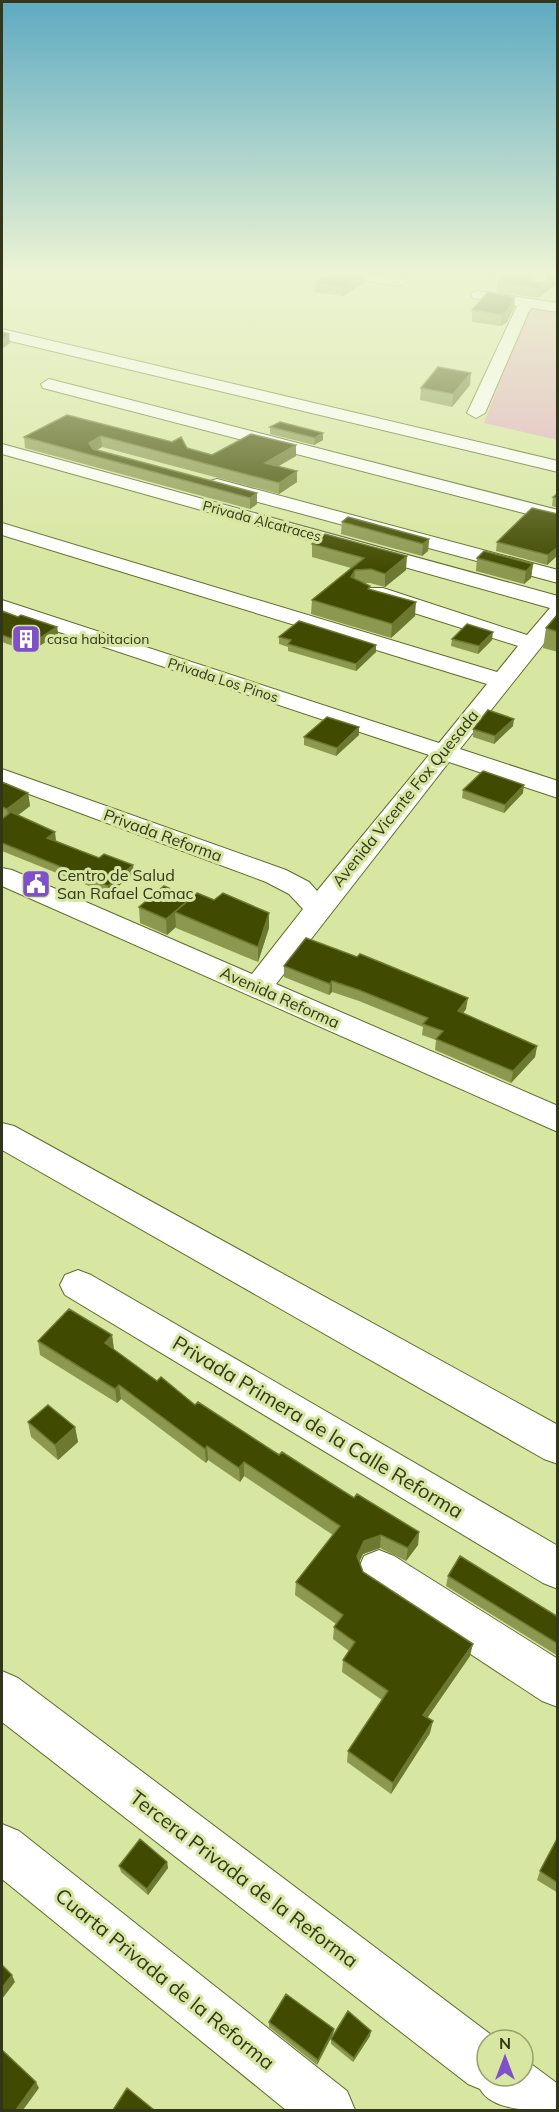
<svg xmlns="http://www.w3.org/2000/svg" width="559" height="2112" font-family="Mulish,sans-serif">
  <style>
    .green { fill: #e0aebe }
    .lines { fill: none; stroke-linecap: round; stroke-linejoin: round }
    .street-casing { stroke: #606b28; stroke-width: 2 }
    .street { fill: #fff; fill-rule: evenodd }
    .wall { fill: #8c9850 }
    .shaded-wall { fill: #6d7930 }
    .building { fill: #404a00; stroke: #6d7930; stroke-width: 1.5 }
    .labels { text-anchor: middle; stroke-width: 6; stroke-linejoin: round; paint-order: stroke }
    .far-street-label { font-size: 14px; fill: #32371b; stroke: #d7e6a0 }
    .far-poi-label { font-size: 14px; fill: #32371b; stroke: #d7e6a0; text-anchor: start }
    .street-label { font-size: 16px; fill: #32371b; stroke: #d7e6a0 }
    .poi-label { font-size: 16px; fill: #32371b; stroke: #d7e6a0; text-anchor: start }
    .near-street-label { font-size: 20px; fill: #32371b; stroke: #d7e6a0 }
  </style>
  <rect width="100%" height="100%" fill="#d7e6a0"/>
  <path class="green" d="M529,307L557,313V440L484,423Z"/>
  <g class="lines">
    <g class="street-casing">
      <path id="street" d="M351,275H381L404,279L406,282L399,286L358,279Z
        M539,275H553L541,290H531L529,287Z
        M478,291L558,303V312L532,308L529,311L485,413L476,418L467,413L517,306L473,298L471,295L473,292Z
        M2,329L558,461V472L2,339Z
        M49,379L558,510V522L43,388L41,384Z
        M2,444L558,596V626L460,749L558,781V798L449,762L276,984L558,1106V1132L2,886V868L12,870L252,974L303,909L289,894L266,882L2,784V769L286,870L309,882L317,891L429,755L2,613V600L439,743L487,684L2,535V523L497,672L518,646L367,598L364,593L367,588H383L527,635L550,608L2,454Z
        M217,479L558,570V583L210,489L208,485L210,481Z
        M2,1123L14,1126L558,1425V1464L544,1459L2,1150Z
        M78,1270L91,1275L558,1546V1589L543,1583L65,1295L60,1285L65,1275Z
        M379,1550L394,1556L558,1659V1707L542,1701L364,1584L358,1570L364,1556Z
        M2,1671L18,1678L498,2040H487V2076H523V2058L558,2084V2110C532,2110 493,2112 480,2089L468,2084L2,1722Z
        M2,1824L19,1831L347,2091L355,2110H286L2,1879Z"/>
    </g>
    <use href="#street" class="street"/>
  </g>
  <path class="wall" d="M325,275H365L364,282L343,296L315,292L316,283Z
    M477,275H536L530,282H544L558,275V286H554L538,298L497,292L498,282L502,278Z
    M515,297L514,308L507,322L501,326L472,322V310Z
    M470,385L452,407L420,400L421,388Z
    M67,415L212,455L296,445V456L278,466L297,482L279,494L102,447L96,450L257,493V504L250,509L25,448L24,437Z
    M270,427L323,440L314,445L270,434Z
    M558,493V508L552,506L553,497Z
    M558,514V555L547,565L496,551L497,542Z
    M342,522L429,539L428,551L422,556L341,534Z
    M312,544L406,570L385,587L370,583H364L370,586V590L415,616L391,638L311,614L312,600L351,568L312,557Z
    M477,558L533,564L531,578L524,584L476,571Z
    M2,611L18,617L57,627L58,634L30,652L2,642Z
    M558,614V652L543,648L546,628Z
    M279,637L376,645V652L356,671L288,651V647L279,644Z
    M452,639L492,640L478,654L451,646Z
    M513,726L494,744L473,737V729Z
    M359,727V735L336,756L304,745V737Z
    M2,782L28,793L30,806L18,815L56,840H55L134,873L109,894L2,851Z
    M463,790L523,793L504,813L462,798Z
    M191,898L269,928L258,962L176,928V927L167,935L140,923L139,907Z
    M284,966L466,1009L463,1013L537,1046L535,1057L511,1083L435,1050L436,1040L422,1035L423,1027L359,1001L332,992L329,995L284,977Z
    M112,1335L114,1350L157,1381L195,1405L354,1498L419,1532L418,1545L406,1561L380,1548L363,1554L359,1562L363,1572L470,1656L427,1718L430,1733L391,1794L347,1762L348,1751L382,1700L342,1672L343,1660L349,1651L333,1639L334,1627L336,1624L295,1595L296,1582L333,1535L244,1476L240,1482L208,1460L206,1463L121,1399L117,1403L40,1355L38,1341Z
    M28,1422L75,1427L78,1442L58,1460L31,1437Z
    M448,1576L558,1617V1656L446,1586Z
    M558,1837V1893L537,1880L540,1871Z
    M167,1862L168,1868L148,1895L121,1872L119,1866Z
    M269,2022L334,2029L333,2034L317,2065L269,2027Z
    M370,2036L353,2062L331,2044V2039Z"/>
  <path class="shaded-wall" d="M363,275H365L364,282L343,296V287Z
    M530,275H536L527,286L528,276Z
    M555,277L554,286L538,298L539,288Z
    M515,297L514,308L507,322L501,326L502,315Z
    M9,334L10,343L2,349V340Z
    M471,373L470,385L452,407L453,394Z
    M323,433V440L314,445L315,438Z
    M101,436L102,447L90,454L89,443Z
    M296,445V456L265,474V463Z
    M297,471V482L279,494V483Z
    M257,493V504L250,509V498Z
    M429,539L428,551L422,556L423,544Z
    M558,547V555L547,565L548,555Z
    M407,556L406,570L385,587V574Z
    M533,564L531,578L524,584L526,571Z
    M355,570L354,583L351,577Z
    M416,602L415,616L391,638L392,624Z
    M57,627L58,634L30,652L29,645Z
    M493,632L492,640L478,654L479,646Z
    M376,645V652L356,671V664Z
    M514,719L513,726L494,744L495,736Z
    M359,727V735L336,756L337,748Z
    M524,785L523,793L504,813L505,805Z
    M28,793L30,806L9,822L7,809Z
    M55,832L56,840L48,846L47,838Z
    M133,865L134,873L109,894L108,886Z
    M191,898L175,912L176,927L167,935L166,919Z
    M269,913V928L258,962V947Z
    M332,981V992L329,995L330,984Z
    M468,998L466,1009L457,1022L458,1011Z
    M537,1046L535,1057L511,1083L513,1071Z
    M112,1335L114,1350L107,1358L105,1343Z
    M119,1385L121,1399L117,1403L115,1389Z
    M75,1427L78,1442L58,1460L55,1445Z
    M207,1446L208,1460L206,1463L205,1449Z
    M244,1462V1476L240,1482L239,1468Z
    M419,1532L418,1545L406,1561L408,1548Z
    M381,1535L380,1548L363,1554L356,1569L357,1556L364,1541Z
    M473,1644L470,1656L421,1727L423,1715Z
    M433,1721L430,1733L391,1794L393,1783Z
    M167,1862L168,1868L148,1895L147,1889Z
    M12,1975L15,1982L2,1999V1988Z
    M334,2029L333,2034L317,2065L318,2060Z
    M371,2031L370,2036L353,2062L354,2058Z
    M36,2082L39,2088L23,2110H16Z"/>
  <path class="building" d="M325,275H363L343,287L316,283Z
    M507,275H530L528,276L530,282H544L549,275H558V277H555L539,288L498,282Z
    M488,292L515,297L508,310L502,315L472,310Z
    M2,332L9,334L2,340Z
    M438,367L471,373L453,394L421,388Z
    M67,415L172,442L181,437L187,448L212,455L251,434L296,445L265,463L297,471L279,483L101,436L89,443L93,449L257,493L250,498L24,437Z
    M280,422L323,433L315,438L270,427Z
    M558,493V498L553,497Z
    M532,508L558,514V547L548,555L497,542Z
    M348,517L429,539L423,544L342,522Z
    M325,534L407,556L385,574L371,569L355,570L351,577L370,586L368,589L416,602L392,624L312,600L364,558L312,544Z
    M484,551L533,564L526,571L477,558Z
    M2,611L18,617L21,615L57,627L29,645L2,635Z
    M558,614V632L546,628Z
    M299,621L376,645L356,664L288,644L291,640L279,637Z
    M467,624L493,632L479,646L452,639Z
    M488,710L514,719L495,736L473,729Z
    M327,717L359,727L337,748L304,737Z
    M483,771L524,785L505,805L463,790Z
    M2,782L28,793L7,809L2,807Z
    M11,812L55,832L47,838L99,858L104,854L133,865L108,886L2,843V819Z
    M164,886L191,898L166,919L139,907Z
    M197,893L214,900L223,893L269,913L258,947L175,912Z
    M306,938L357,957L360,954L468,998L458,1011L537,1046L513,1071L436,1039L443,1031L423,1024L428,1018L359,990L332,981L330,984L284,966Z
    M69,1309L112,1335L105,1343L157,1381L161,1377L195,1405L198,1402L279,1455L282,1452L354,1498L357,1494L419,1532L408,1548L381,1535L364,1541L357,1556L363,1572L473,1644L423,1715L433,1721L393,1783L348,1751L388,1691L343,1660L355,1642L334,1627L343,1615L296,1582L340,1526L244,1462L239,1468L207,1446L205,1449L119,1385L115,1389L38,1341Z
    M48,1405L75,1427L55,1445L28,1422Z
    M460,1556L558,1617V1644L448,1576Z
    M558,1837V1883L540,1871Z
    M140,1839L167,1862L147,1889L119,1866Z
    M2,1965L12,1975L2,1988Z
    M286,1994L334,2029L318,2060L269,2022Z
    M348,2011L371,2031L354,2058L331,2039Z
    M2,2050L36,2082L16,2110H2Z
    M127,2088L154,2110H113Z"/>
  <linearGradient id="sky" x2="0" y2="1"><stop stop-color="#5daac1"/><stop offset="0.48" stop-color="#edf4d4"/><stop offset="1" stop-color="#edf4d4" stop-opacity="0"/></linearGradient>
  <rect width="559" height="570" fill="url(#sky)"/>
  <defs>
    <g id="building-square" transform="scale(1.5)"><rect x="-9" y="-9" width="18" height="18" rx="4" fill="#7e50c9" stroke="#d7e6a0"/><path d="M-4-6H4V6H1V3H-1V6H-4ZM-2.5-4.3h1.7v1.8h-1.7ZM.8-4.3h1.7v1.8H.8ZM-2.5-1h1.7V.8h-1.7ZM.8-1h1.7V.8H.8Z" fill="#fff"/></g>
    <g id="civic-square" transform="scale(1.5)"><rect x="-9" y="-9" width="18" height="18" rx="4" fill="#7e50c9" stroke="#d7e6a0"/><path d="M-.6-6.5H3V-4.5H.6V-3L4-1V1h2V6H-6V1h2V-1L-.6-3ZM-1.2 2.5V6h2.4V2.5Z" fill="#fff"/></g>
  </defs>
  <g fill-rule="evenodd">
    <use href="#building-square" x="26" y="639"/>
    <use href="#civic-square" x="36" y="884"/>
  </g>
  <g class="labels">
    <g class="far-street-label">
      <text transform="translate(262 521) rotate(15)" y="5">Privada Alcatraces</text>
      <text transform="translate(223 680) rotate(18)" y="5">Privada Los Pinos</text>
    </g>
    <g class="far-poi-label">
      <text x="47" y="644">casa habitacion</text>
    </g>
    <g class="street-label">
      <text transform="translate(405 798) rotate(-51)" y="6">Avenida Vicente Fox Quesada</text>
      <text transform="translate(163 835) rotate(20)" y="6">Privada Reforma</text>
      <text transform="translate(280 997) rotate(24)" y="6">Avenida Reforma</text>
    </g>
    <g class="poi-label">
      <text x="57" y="881">Centro de Salud<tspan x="57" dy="18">San Rafael Comac</tspan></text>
    </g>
    <g class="near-street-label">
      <text transform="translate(318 1427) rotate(31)" y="7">Privada Primera de la Calle Reforma</text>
      <text transform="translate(244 1879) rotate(37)" y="7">Tercera Privada de la Reforma</text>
      <text transform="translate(165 1979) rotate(39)" y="7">Cuarta Privada de la Reforma</text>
    </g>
  </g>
  <rect width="559" height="2112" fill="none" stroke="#32371b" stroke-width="6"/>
  <g transform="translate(505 2058)"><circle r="28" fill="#d7e6a0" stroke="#95a06b" stroke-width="1.5"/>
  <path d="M0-4.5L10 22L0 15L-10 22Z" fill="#7e50c9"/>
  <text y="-9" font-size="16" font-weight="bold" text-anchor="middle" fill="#32371b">N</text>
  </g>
</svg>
